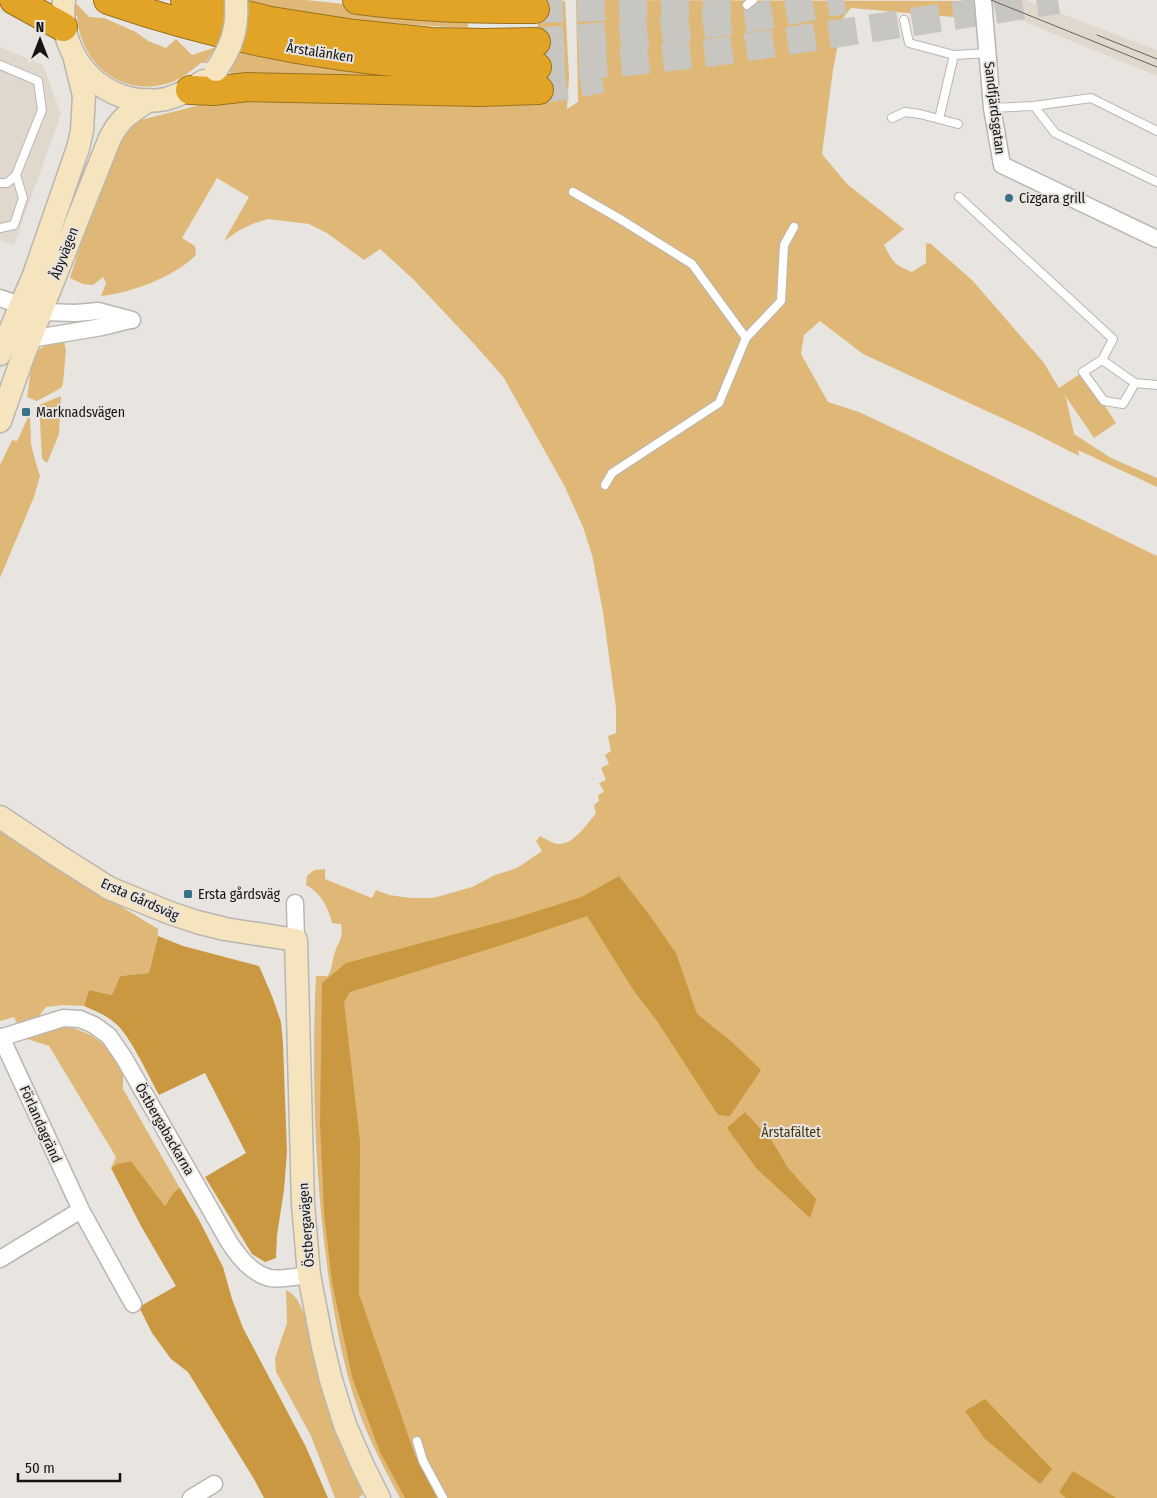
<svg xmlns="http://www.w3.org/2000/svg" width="1157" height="1498" font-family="'Fira Sans Condensed',sans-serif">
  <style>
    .built { fill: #e0d8cd }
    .green { fill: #dfb877 }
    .forest { fill: #c99841 }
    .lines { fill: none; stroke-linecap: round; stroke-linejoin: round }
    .highway-tunnel { stroke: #c8c6c1; stroke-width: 28; stroke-dasharray: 28 14; stroke-linecap: butt }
    .lane-casing { stroke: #b9b6b1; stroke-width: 10 }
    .street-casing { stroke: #b9b6b1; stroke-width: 19 }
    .secondary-casing { stroke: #b9b6b1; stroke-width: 25 }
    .highway-casing { stroke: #9a721f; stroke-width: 30 }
    .lane { stroke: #fff; stroke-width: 8 }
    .street { stroke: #fff; stroke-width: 16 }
    .secondary { stroke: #f6e4be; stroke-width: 22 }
    .highway { stroke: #e1a426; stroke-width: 28 }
    .tram { stroke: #646260; stroke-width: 1 }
    .secondary-bridge-casing { stroke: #b9b6b1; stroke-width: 25; stroke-linecap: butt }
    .secondary-bridge { stroke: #f6e4be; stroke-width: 22 }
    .poi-dot { fill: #38718a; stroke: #e8e5e0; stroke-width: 2 }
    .labels { text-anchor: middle; stroke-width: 4; stroke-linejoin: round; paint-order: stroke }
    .street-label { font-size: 14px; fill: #151413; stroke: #e8e5e0 }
    .poi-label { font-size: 14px; fill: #151413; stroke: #e8e5e0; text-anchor: start }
    .park-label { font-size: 14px; fill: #48340f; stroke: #e8e5e0 }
  </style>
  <rect width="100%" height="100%" fill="#e8e5e0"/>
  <path class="built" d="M966,0H1026L1157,50V76L1005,14Z
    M0,47L43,65L61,114L14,245L0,241Z"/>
  <path class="green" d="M73,0L89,17L104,18L136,32L148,41L166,48L176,39L192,55L216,47L205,63H201C192,70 183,78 172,82C123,100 80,64 77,16L72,13Z
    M251,0H305L443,14L468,22V28C395,24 322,19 251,2Z
    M537,0L565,1L569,77L567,109L578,102L576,0L968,1L967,14L954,17L851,8L843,18L833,70L822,154L847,184L904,229L884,245C893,262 894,265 912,272L926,263V243L931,244L973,281L1044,363L1059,388L1083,372L1116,423L1094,438L1062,391L1066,398L1074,434L1111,458L1157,478V487L1078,450L1079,456L1032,432L863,354L820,321L804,335L801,354L828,402L859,412L912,437L1157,556V1498H400C385,1470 370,1442 359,1412C344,1371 337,1329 330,1287C315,1184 311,1079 316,976H328C333,967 331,965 334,956C337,941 344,942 341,924L332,923C328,907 321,893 306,885L307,876L314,870L325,869V879L372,898L376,890L389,895L411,898H433L472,887L495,875L517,868L542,851L536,841L540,836C546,839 553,844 559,844C573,845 588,823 596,813L594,805L599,801L598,795L604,792L599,783L606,780L601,768L609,764L605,755L611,751L608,736L616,733V708L603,612L592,555L583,527L565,487L504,378L476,346L413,279L380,249L364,260L327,233L309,224L268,219L252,224L238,231L224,241L249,197L217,178L182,238L195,246L196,255C174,277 131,293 101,296L106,283L103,277L93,285L83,284L70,278L84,234L123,133L133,122L227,98L538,100V104L540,103Z
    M239,51L290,61L395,76V82L234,80L229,70Z
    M55,341L64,342L66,350L63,384L61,388L37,401L27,397C32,375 27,348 55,341Z
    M61,396L59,434L48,461L46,463L42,458L39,405Z
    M30,413L31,444L35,460L40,476L34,497L0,578V465L12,440L17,441Z
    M0,826L53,865L158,929V936L149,973L120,976L112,995L89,990L84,1006L63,1005L46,1007L39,1016L17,1024L14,1017L0,1021Z
    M56,1027L73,1028L91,1035L107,1047L123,1072V1089L181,1190L174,1192L165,1206L131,1161L118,1164L111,1168L116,1157L49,1046L27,1039L42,1029Z
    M286,1290C298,1295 304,1312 307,1324C310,1340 313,1357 317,1373C330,1414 349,1453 367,1492L359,1497L360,1498H335L311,1436L276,1372L275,1358L287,1323Z"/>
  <path class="forest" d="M619,876L648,913L676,953L697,1014L731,1041L761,1070L730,1116L718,1115L657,1021L634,991L587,916L502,945L350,992L344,1002L360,1141L359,1294L415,1455L437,1498H405L380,1452L352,1377L332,1282L324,1212L320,1122L322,983L346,963L512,919L582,897Z
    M158,936L183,946L259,966L272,996L281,1022L283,1043L287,1152L284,1190L277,1235L276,1258L265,1262L252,1254L205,1177L246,1153L205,1073L159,1095C149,1077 130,1035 115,1023C106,1015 95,1011 84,1006L89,990L112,995L120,976L149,973Z
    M745,1112L772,1141L788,1168L816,1199L810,1218L757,1169L727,1128Z
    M131,1161L165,1206L174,1192L180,1188L199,1220L223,1267L232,1299L243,1328L306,1447L328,1498H264L254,1479L188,1372L171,1359L152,1333L139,1307L176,1286L141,1226L111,1168L117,1164Z
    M985,1399L1052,1469L1040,1484L985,1439L965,1411Z
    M1073,1471L1116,1498H1066L1059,1492Z"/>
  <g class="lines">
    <path class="highway-tunnel" d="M535,9L754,2
      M536,42L641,33L756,17L844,0
      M537,67L618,63L715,52L1058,0
      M539,90L602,79"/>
    <g class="lane-casing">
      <path id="lane" d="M747,5L753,0
        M904,20L909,43L954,55L988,53
        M0,65L38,81L42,110L16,175L7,183H0
        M1034,106L1055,133L1157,182
        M992,108L1034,106L1091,98L1157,131
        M892,118L905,112L920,114L958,124
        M939,119L954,55
        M573,192L620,219L692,264L746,338L719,403L612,473L605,485
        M959,197L1113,339L1102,360L1135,383L1157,385
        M0,228L14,225L23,198L16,175
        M746,338L781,301L784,245L794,227
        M1102,360L1083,372L1104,401L1123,404L1135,383
        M417,1441L423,1461L443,1498"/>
    </g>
    <g class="street-casing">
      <path id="street" d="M983,0L992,108L1002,165L1157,239
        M0,298L41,312L76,313L98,311L132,320
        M21,337L30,339L102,327L130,320
        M295,903L296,940
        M1,1037L81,1210L133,1304
        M0,1038L63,1018L80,1019L94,1025L109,1036L124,1058L229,1242C239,1257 251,1273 270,1278C282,1280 297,1276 309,1275
        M0,1259L81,1210
        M191,1498L214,1484"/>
    </g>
    <g class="secondary-casing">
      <path id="secondary" d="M64,0C56,58 106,111 166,99C180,95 192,89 204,81
        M0,354L34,275L78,148L82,131L84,96L75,59
        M0,421L22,359L110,138C121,117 130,113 149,100
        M0,817L57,855L109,888L170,913L197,922L225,929L296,940L303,1204L309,1275L323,1347L331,1380L345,1425L363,1466L379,1498"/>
    </g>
    <g class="highway-casing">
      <path id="highway" d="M14,0L63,27
        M108,0C213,36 320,58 431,65C466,67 502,66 537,67
        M185,0L271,21L354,34L432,42L484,43L536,42
        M357,0C416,8 475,9 535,9
        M190,90L213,91L248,87L480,92L539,90"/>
    </g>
    <use href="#lane" class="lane"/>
    <use href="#street" class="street"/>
    <use href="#secondary" class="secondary"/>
    <use href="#highway" class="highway"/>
    <path class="tram" d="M991,0L1157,67
      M1097,35L1157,59"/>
    <g class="secondary-bridge-casing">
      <path id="secondary-bridge" d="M216,70C232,47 238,28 236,0"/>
    </g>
    <use href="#secondary-bridge" class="secondary-bridge"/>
  </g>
  <g class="poi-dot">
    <circle cx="1009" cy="198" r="5"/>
    <rect x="21" y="407" width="10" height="10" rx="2.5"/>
    <rect x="183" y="889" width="10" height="10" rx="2.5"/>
  </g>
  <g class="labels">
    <g class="street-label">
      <text transform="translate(320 52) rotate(9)" y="5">Årstalänken</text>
      <text transform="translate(995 108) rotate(83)" y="5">Sandfjärdsgatan</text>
      <text transform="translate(64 253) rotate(-69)" y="5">Åbyvägen</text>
      <text transform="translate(140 899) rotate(24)" y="5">Ersta Gårdsväg</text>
      <text transform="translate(41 1124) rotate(66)" y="5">Förlandagränd</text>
      <text transform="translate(165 1129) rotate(60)" y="5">Östbergabackarna</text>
      <text transform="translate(306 1225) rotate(-94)" y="5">Östbergavägen</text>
    </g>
    <g class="poi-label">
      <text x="1019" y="203">Cizgara grill</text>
      <text x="36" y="417">Marknadsvägen</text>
      <text x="198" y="899">Ersta gårdsväg</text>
    </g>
    <g class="park-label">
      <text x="791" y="1137">Årstafältet</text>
    </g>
  </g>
  <g transform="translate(40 40)" stroke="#e8e5e0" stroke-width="4" paint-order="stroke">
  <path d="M0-4L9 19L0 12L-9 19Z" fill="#151413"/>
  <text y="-8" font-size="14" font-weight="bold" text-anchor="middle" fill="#151413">N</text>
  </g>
  <path d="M18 1473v8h102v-8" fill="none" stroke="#151413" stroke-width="2.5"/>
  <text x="25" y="1473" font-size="15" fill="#151413" stroke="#e8e5e0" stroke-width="4" paint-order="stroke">50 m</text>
</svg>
